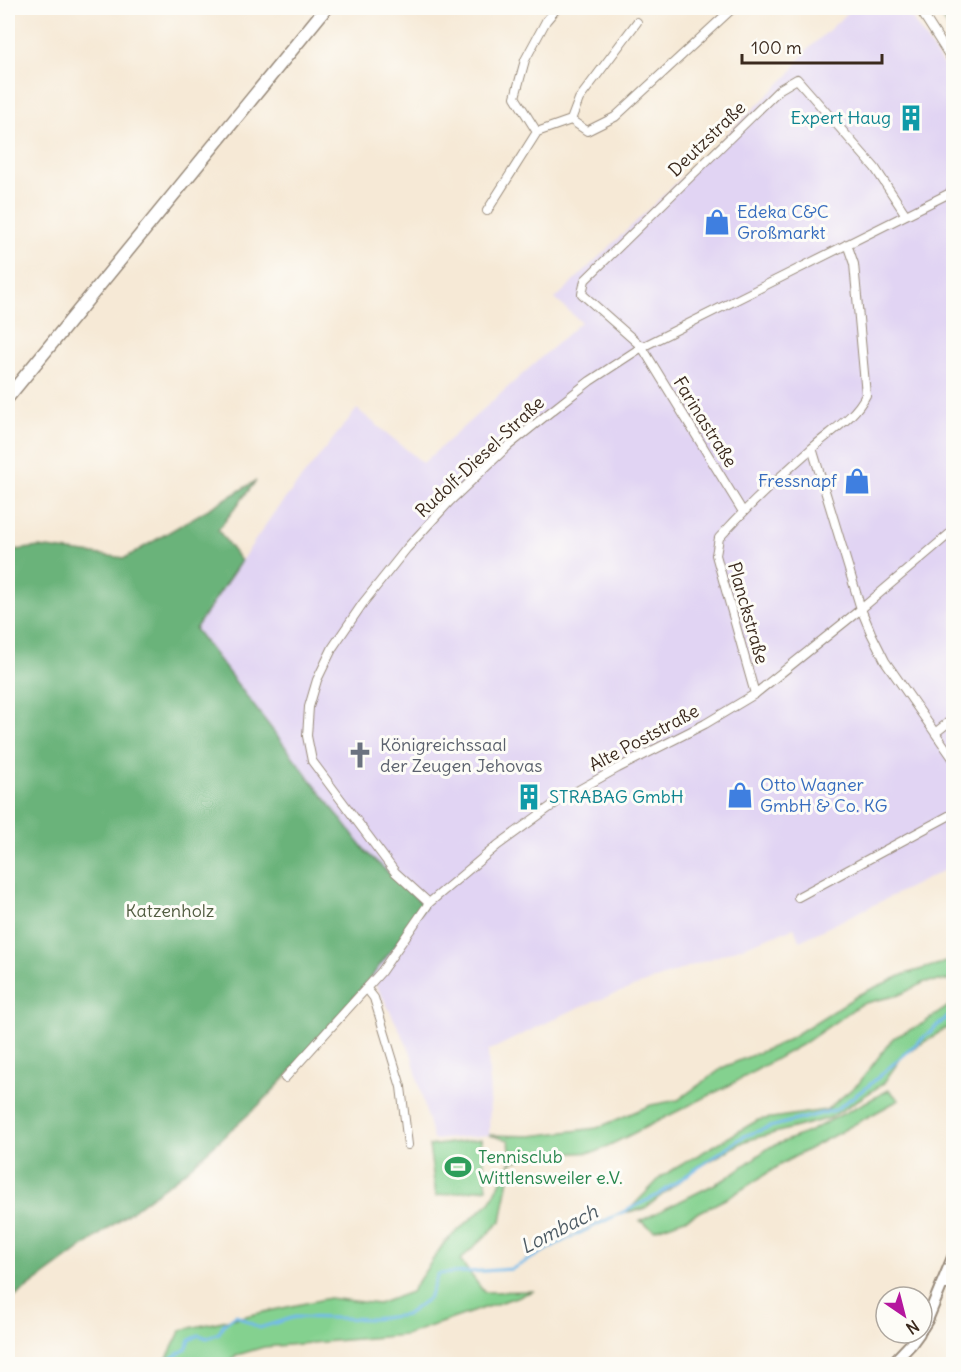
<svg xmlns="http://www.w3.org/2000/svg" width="961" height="1372" font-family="Delius,sans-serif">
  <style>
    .built { fill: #e1d4f3 }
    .green { fill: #84d18f; stroke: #607e56; stroke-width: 1.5 }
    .forest { fill: #6bb37a; stroke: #536e4c; stroke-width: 1.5 }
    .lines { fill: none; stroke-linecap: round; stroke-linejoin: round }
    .stream { stroke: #72baea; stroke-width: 3 }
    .street-casing { stroke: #988a7a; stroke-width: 10 }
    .secondary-casing { stroke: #988a7a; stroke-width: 14 }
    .primary-casing { stroke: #988a7a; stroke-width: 15 }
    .street { stroke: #fff; stroke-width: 8 }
    .secondary { stroke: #fff; stroke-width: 10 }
    .primary { stroke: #fff; stroke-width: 12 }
    .labels { text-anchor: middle; stroke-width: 6; stroke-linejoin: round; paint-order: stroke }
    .culture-label { font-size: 18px; fill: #0d838f; stroke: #fdfcf7; text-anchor: end }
    .street-label { font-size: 18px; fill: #3b2a1e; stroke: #fdfcf7 }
    .shop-label { font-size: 18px; fill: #366cbe; stroke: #fdfcf7; text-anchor: start }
    .worship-label { font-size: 18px; fill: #5b616d; stroke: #fdfcf7; text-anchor: start }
    .park-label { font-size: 18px; fill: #515c40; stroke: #fdfcf7 }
    .leisure-label { font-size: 18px; fill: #27864d; stroke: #fdfcf7; text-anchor: start }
    .water-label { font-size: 20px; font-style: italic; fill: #4e5c65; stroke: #fdfcf7 }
  </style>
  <rect width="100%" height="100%" fill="#fdfcf7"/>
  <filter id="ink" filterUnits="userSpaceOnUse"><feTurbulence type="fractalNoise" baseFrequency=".0167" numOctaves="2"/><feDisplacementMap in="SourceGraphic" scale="12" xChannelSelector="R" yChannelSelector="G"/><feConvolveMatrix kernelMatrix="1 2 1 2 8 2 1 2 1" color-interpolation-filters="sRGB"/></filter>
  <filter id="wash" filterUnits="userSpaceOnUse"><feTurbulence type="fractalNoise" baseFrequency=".008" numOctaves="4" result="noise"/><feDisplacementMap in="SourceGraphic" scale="24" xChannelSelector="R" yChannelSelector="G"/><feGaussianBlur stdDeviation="1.35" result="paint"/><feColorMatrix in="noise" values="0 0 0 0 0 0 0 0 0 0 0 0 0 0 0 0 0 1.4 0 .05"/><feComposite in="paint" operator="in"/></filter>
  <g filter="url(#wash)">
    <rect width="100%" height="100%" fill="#f6e9d6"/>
    <path class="built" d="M853,8H905L953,80V866L800,941L794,928L577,1008L488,1051L490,1098L489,1135L433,1140L411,1053L387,1005L371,977L424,906L367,853L195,629L273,514L357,409L423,463L581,322L555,299L789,75L804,53Z"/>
    <path class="green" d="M953,960V980L925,982L899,995L861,1004L806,1042L730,1085L596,1152L537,1155L512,1162L501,1221L460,1260L484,1292L534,1291L405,1335L264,1347L237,1355L226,1364H164L181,1330L329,1298L378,1304L411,1292L444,1243L491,1201L511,1161L509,1140L489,1135L531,1136L597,1128L651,1105L678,1100L724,1067L784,1042L860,994L905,974Z
      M953,1000V1024L903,1055L883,1084L830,1118L745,1141L697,1168L644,1209L627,1212L662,1176L758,1120L826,1110L859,1083L893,1038L922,1024L950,1005Z
      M889,1090L899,1100L783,1163L733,1195L688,1218L654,1230L640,1221L725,1179L770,1147L808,1132Z
      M481,1139L487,1188L436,1196L429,1146Z"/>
    <path class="forest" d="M937,8H953V37Z
      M256,481L218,530L241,561L195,629L367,853L425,906L371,977L285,1078L260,1104L182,1174L8,1302V551L39,547L125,558Z"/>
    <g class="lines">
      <path class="stream" d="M162,1364L186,1349L190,1340L199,1335L207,1338L219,1333L223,1325L236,1315L259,1328L295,1317L373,1319L406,1315L429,1298L438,1274L512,1269L557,1244L658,1195L744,1136L770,1127L835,1110L867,1087L954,1011"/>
    </g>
  </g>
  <g filter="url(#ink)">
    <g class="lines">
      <g class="street-casing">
        <path id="street" d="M919,8L954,63
          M571,120L587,131L615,117L733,8
          M571,120L579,99L637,22
          M537,132L515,97L525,60L546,21L557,8
          M487,211L537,132L571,120
          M812,448L861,609L871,633L885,661L954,760
          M743,512L642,347L582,294L585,280L780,89L797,79L875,168L906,215
          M755,694L716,555L719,538C747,507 778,478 810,450C829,432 854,419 866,395L854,264L847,244
          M935,733L954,718
          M798,897L954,813
          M429,903L395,872L312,761L307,736L309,707L317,680L333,647L363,603L407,548L450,501L508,446L549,413L590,381L642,347L954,191
          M367,989L374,998L401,1087L408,1145
          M285,1078L381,972L429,903L498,845L557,802L618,768L705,724L755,694L861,609L954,530
          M942,1285H954"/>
      </g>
      <g class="secondary-casing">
        <path id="secondary" d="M922,1328L927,1320L954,1255
          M892,1364L911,1344L919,1333"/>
      </g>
      <g class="primary-casing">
        <path id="primary" d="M8,397L326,8"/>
      </g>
      <use href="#street" class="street"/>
      <use href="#secondary" class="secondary"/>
      <use href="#primary" class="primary"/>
    </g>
  </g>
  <defs>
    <g id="building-bare" transform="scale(2.07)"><path d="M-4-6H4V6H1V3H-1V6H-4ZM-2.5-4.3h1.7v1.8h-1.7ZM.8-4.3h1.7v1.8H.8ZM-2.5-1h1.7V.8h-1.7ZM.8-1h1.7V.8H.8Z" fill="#0f9aa8" stroke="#fdfcf7" stroke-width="2.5" paint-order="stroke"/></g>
    <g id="shop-bare" transform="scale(2.07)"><path d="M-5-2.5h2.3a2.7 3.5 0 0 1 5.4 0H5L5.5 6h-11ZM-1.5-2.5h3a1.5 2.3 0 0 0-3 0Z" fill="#3f7fe0" stroke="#fdfcf7" stroke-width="2.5" paint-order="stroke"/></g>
    <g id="church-bare" transform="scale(2.07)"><path d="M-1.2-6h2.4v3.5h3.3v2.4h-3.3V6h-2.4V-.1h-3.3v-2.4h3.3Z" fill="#6b7280" stroke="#fdfcf7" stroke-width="2.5" paint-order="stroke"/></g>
    <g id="stadium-bare" transform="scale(2.07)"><path d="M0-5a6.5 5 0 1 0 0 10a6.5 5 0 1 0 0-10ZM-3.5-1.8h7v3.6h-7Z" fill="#2e9e5b" stroke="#fdfcf7" stroke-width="2.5" paint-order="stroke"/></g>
  </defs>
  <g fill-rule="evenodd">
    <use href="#building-bare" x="911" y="118"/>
    <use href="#shop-bare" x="717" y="222"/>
    <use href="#shop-bare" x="857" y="481"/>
    <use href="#church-bare" x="360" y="755"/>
    <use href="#shop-bare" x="740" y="795"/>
    <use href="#building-bare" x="529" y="797"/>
    <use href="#stadium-bare" x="458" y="1167"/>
  </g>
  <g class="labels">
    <g class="culture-label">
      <text x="891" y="124">Expert Haug</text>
      <text x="549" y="803" text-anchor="start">STRABAG GmbH</text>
    </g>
    <g class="street-label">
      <text transform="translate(707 139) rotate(-44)" y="6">Deutzstraße</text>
      <text transform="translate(705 422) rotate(58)" y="6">Farinastraße</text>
      <text transform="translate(480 457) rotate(-43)" y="6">Rudolf-Diesel-Straße</text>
      <text transform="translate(748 613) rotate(74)" y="6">Planckstraße</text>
      <text transform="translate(644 738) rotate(-28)" y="6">Alte Poststraße</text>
    </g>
    <g class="shop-label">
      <text x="737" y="218">Edeka C&amp;C<tspan x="737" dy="21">Großmarkt</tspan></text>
      <text x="837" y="487" text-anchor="end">Fressnapf</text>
      <text x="760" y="791">Otto Wagner<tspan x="760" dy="21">GmbH &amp; Co. KG</tspan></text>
    </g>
    <g class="worship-label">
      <text x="380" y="751">Königreichssaal<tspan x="380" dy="21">der Zeugen Jehovas</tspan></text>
    </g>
    <g class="park-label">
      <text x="170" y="917">Katzenholz</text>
    </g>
    <g class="leisure-label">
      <text x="478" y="1163">Tennisclub<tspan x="478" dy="21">Wittlensweiler e.V.</tspan></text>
    </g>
    <g class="water-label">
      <text transform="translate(559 1229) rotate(-27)" y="7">Lombach</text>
    </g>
  </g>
  <rect width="961" height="1372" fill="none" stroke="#fdfcf7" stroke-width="30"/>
  <g transform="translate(904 1315) rotate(145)"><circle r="28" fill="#fdfcf7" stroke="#afa8a0" stroke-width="1.5"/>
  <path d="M0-4.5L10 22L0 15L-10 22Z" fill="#b5179e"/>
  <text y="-9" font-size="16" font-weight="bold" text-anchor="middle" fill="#3b2a1e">N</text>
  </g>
  <path d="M742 54v9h140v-9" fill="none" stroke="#3b2a1e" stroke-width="3"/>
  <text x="751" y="54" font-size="18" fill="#3b2a1e" stroke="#fdfcf7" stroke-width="4.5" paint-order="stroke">100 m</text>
</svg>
